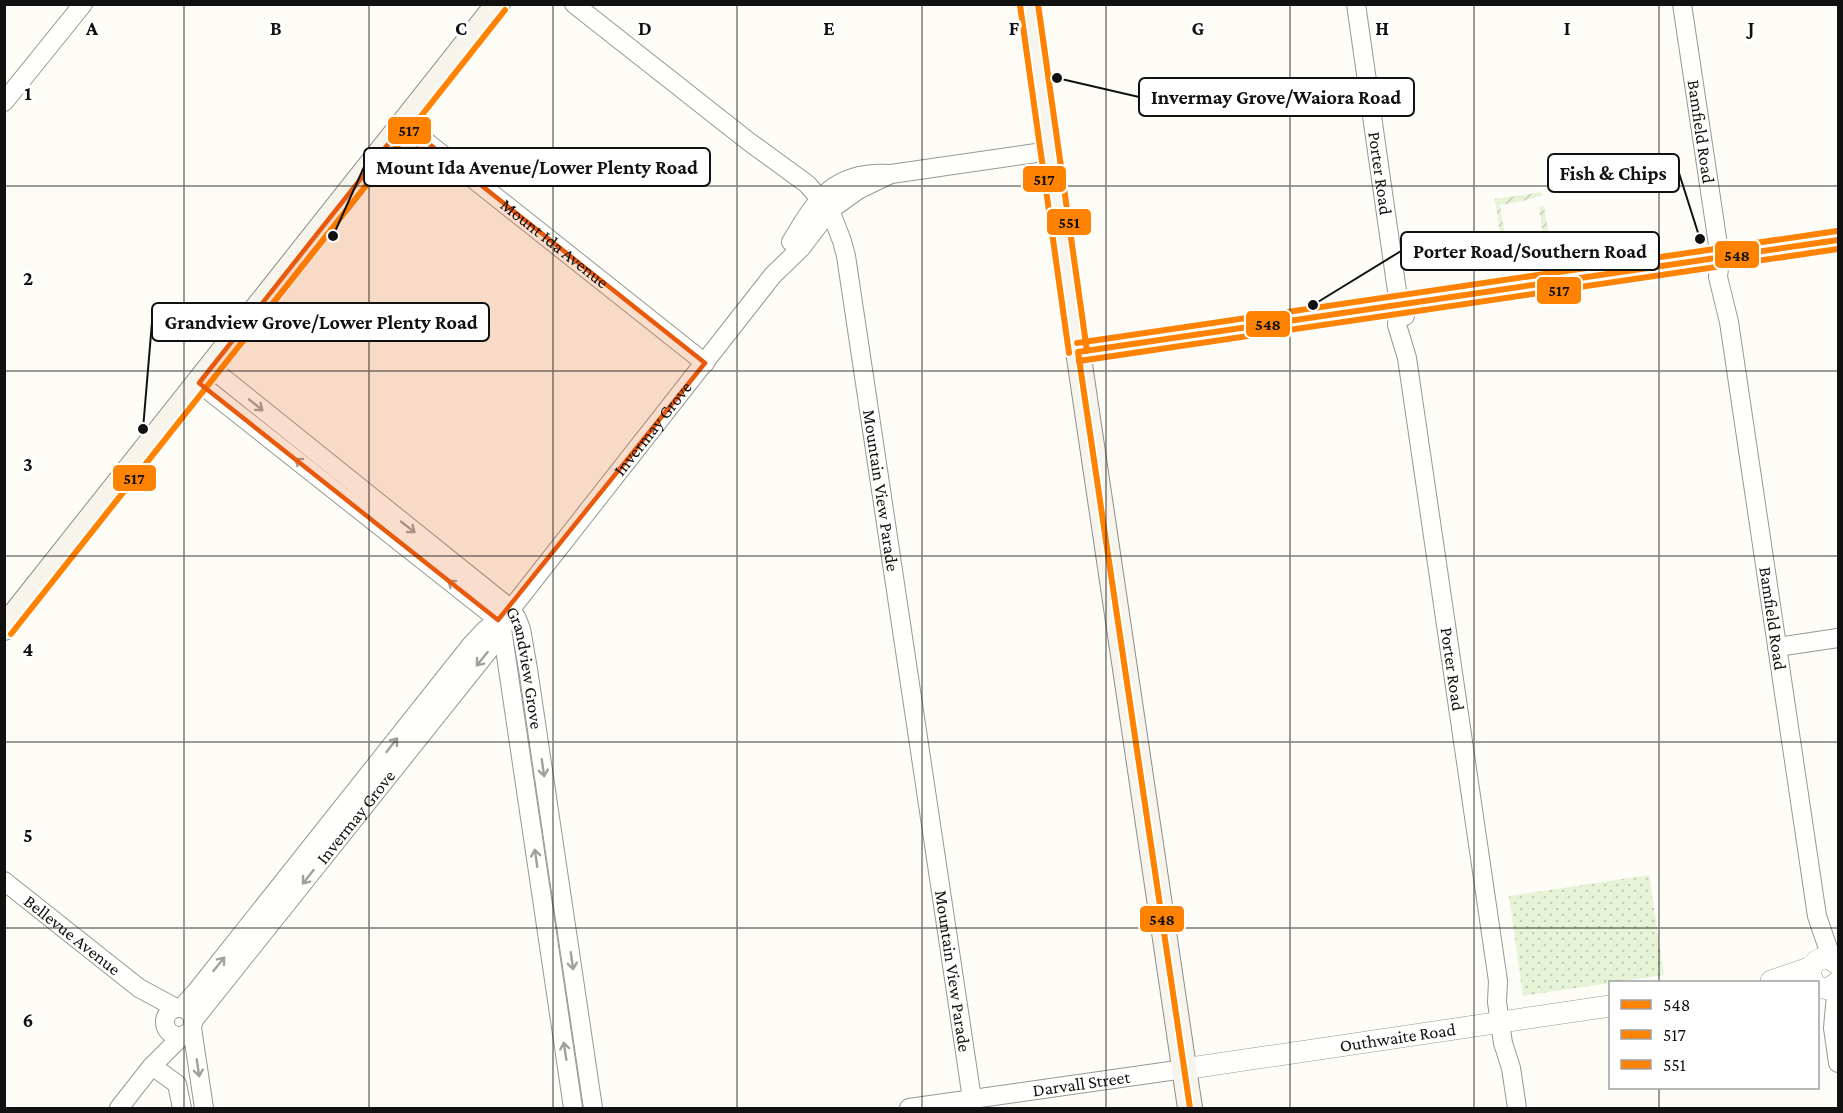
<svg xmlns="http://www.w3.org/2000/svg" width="1843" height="1113" font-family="'Crimson Pro',serif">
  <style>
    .park { fill: url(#park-dots) }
    .garden { fill: url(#garden-furrows) }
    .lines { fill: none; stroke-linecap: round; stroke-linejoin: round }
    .minor-casing { stroke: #979795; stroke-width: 20 }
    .tertiary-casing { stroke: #979795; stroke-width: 22 }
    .secondary-casing { stroke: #8e8d8b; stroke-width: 26 }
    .minor { stroke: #fffffe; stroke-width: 18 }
    .tertiary { stroke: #fffffe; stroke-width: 21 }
    .secondary { stroke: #f6f4eb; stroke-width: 24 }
    .bus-1-casing { stroke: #fff; stroke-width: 10 }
    .bus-2-casing { stroke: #fff; stroke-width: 10 }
    .bus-3-casing { stroke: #fff; stroke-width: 10 }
    .bus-1 { stroke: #ff8200; stroke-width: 6 }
    .bus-2 { stroke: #ff8200; stroke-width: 6 }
    .bus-3 { stroke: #ff8200; stroke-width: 6 }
    .oneway { stroke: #a0a09f }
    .marked { fill: #e8590c; fill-opacity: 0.2; stroke: #e8590c; stroke-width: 4.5; stroke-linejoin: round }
    .grid { fill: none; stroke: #111; stroke-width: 1.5; stroke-opacity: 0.55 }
    .labels { text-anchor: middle; stroke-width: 6; stroke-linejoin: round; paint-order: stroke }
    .street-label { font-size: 18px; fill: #111; stroke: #fff }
    .grid-label { font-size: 20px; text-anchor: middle; font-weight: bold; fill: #111; stroke: #fff; stroke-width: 6; stroke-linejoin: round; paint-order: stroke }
    .leader { fill: none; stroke: #111; stroke-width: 2 }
    .callout-dot { fill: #111; stroke: #fff; stroke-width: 2 }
    .callout { fill: #fff; stroke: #111; stroke-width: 2 }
    .callout-label { font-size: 20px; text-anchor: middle; font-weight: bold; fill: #111 }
    .line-badge { stroke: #fff; stroke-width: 2 }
    .pale-badge-label { font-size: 16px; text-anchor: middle; font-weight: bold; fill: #111 }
  </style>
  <defs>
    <pattern id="park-dots" width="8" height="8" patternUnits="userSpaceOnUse" patternTransform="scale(1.5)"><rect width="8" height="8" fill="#e7f3d7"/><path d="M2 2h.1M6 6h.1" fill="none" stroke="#c5cfb8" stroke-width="1.8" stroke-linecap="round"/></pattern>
    <pattern id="garden-furrows" width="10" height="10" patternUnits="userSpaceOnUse" patternTransform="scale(1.5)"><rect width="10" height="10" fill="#e7f3d7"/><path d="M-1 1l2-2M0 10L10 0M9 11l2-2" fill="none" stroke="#c5cfb8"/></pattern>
  </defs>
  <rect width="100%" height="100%" fill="#fdfcf7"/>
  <path class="park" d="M1649,875L1664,975L1523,996L1509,896Z"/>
  <path class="garden" d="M1542,192L1543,195L1523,201L1500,205L1509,261L1521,260L1522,264L1505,267L1495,199Z
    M1544,206L1553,259L1535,262V258L1546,256L1539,207Z"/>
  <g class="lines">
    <g class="minor-casing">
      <g id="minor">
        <path id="s1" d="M574,4L748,141L807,184L830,210L842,241L846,256L972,1099"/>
        <path id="s2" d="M1356,4L1399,305L1405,316"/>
        <path id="s3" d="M1682,4L1720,258L1718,277L1729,322L1817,916L1832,960"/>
        <path d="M4,102L83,4"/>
        <path id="s4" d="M404,124L705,363"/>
        <path d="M791,242C817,198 835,170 891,174L1050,151"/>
        <path id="s5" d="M1399,305L1397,325L1407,358L1498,981L1497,1002L1500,1023L1503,1043L1511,1068L1517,1108"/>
        <path id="s6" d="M211,368L511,609L517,619L521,629L528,669L593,1108"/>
        <path d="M199,383L501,622L573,1108"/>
        <path d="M1777,647L1838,638"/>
        <path id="s7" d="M4,881L139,988L176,1008"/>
        <path d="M1837,984L1833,1028L1838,1063"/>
        <circle cx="179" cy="1022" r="14"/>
        <path id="s8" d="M181,1008L195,993L471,645L484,631L511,609L773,275L801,248L830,210L858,190L891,174"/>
        <path id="s9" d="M193,1021L497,640L503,627"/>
        <path d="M192,1028L204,1108"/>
        <path d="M152,1066L177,1084L182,1108"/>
        <path d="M119,1108L152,1066L182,1036"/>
        <path id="s10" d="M909,1108L1184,1069"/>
      </g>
    </g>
    <g class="tertiary-casing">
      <g id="tertiary">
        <path d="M1771,981L1812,967"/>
        <path d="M1813,982L1810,971C1815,957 1828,954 1838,965"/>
        <path d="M1818,987L1828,989L1838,982"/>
        <path id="s11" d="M1184,1069L1610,1006"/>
      </g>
    </g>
    <g class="secondary-casing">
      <path id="secondary" d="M1029,4L1074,324L1190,1108
        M1078,352L1838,240
        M4,628L498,4"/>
    </g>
    <use href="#minor" class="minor"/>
    <use href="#tertiary" class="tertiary"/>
    <use href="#secondary" class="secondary"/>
    <g class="bus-1-casing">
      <path id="bus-1" d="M1078,352L1838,240
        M1078,352L1190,1108"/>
    </g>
    <g class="bus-2-casing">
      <path id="bus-2" d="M1020,5L1069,353
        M1079,361L1838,249
        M11,634L505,10"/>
    </g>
    <g class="bus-3-casing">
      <path id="bus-3" d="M1038,4L1087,351
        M1077,343L1837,231"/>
    </g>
    <use href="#bus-1" class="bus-1"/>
    <use href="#bus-2" class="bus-2"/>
    <use href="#bus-3" class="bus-3"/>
  </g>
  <defs><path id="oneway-shaft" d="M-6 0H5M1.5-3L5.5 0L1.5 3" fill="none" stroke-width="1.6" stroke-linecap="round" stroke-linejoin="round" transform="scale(1.5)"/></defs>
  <g class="oneway">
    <use href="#oneway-shaft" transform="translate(256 405) rotate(39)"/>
    <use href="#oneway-shaft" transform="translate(302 464) rotate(-142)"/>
    <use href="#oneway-shaft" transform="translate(408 527) rotate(38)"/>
    <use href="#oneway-shaft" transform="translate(455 586) rotate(-142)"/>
    <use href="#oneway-shaft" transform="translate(482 659) rotate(129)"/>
    <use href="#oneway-shaft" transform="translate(392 745) rotate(-52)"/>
    <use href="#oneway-shaft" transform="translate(543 768) rotate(82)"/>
    <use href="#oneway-shaft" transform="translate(536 858) rotate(-98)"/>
    <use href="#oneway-shaft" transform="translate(308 877) rotate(128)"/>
    <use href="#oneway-shaft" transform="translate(572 961) rotate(82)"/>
    <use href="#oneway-shaft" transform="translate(219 964) rotate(-51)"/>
    <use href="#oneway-shaft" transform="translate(565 1051) rotate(-99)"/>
    <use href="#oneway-shaft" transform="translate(198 1068) rotate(82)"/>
  </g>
  <path class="marked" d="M404,124L705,363L498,620L199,383Z"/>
  <path class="grid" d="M184,4V1108M369,4V1108M553,4V1108M737,4V1108M922,4V1108M1106,4V1108M1290,4V1108M1474,4V1108M1659,4V982M4,186H1838M4,371H1838M4,556H1838M4,742H1838M4,928H1838M1659,1088V1108"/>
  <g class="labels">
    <g class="street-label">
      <text dy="6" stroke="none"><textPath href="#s3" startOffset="129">Bamfield Road</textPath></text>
      <text dy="6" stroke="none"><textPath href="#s2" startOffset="171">Porter Road</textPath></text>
      <text dy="6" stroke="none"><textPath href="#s4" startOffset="192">Mount Ida Avenue</textPath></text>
      <text dy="6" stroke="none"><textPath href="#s8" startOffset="748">Invermay Grove</textPath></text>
      <text dy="6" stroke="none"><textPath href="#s1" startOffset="615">Mountain View Parade</textPath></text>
      <text dy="6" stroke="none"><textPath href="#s3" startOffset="622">Bamfield Road</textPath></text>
      <text dy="6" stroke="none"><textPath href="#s6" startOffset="446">Grandview Grove</textPath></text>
      <text dy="6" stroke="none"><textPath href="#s5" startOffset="369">Porter Road</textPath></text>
      <text dy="6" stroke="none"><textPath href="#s9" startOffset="261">Invermay Grove</textPath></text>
      <text dy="6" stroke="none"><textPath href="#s7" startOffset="87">Bellevue Avenue</textPath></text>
      <text dy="6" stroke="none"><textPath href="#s1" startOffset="1101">Mountain View Parade</textPath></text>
      <text dy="6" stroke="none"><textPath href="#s11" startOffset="216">Outhwaite Road</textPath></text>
      <text dy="6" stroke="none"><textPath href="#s10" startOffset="174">Darvall Street</textPath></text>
    </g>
  </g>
  <g class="grid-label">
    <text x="92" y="35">A</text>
    <text x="276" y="35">B</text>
    <text x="461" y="35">C</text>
    <text x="645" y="35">D</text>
    <text x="829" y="35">E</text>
    <text x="1014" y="35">F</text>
    <text x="1198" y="35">G</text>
    <text x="1382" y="35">H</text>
    <text x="1567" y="35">I</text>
    <text x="1751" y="35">J</text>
    <text x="28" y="100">1</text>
    <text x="28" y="285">2</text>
    <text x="28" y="471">3</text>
    <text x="28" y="656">4</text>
    <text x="28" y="842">5</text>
    <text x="28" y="1027">6</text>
  </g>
  <path class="leader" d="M1057 78L1139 97M333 236L364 167M1700 239L1679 173M1313 305L1401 251M143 429L152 322"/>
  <g class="callout-dot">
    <circle cx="1057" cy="78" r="6"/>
    <circle cx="333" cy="236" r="6"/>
    <circle cx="1700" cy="239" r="6"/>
    <circle cx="1313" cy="305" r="6"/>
    <circle cx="143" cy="429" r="6"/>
  </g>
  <g class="callout">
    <rect x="1139" y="78" width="275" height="38" rx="6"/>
    <rect x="364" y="148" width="346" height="38" rx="6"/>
    <rect x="1548" y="154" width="131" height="38" rx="6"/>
    <rect x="1401" y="232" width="258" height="38" rx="6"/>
    <rect x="152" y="303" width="337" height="38" rx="6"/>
  </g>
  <g class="callout-label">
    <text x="1276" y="104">Invermay Grove/Waiora Road</text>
    <text x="537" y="174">Mount Ida Avenue/Lower Plenty Road</text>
    <text x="1613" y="180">Fish &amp; Chips</text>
    <text x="1530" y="258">Porter Road/Southern Road</text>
    <text x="321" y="329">Grandview Grove/Lower Plenty Road</text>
  </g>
  <g class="line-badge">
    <rect x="387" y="116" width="45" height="29" rx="6" fill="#ff8200"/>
    <rect x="1022" y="165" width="45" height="28" rx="6" fill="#ff8200"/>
    <rect x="1046" y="208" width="46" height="28" rx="6" fill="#ff8200"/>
    <rect x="1714" y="240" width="46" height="29" rx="6" fill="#ff8200"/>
    <rect x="1536" y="276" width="46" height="29" rx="6" fill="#ff8200"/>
    <rect x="1245" y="310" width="46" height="28" rx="6" fill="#ff8200"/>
    <rect x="112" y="464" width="45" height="28" rx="6" fill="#ff8200"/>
    <rect x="1139" y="905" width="46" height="28" rx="6" fill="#ff8200"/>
  </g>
  <g class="pale-badge-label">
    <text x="409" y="136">517</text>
    <text x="1044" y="185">517</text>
    <text x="1069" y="228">551</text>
    <text x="1737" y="261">548</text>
    <text x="1559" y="296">517</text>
    <text x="1268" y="330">548</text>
    <text x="134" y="484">517</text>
    <text x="1162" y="925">548</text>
  </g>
  <rect width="1843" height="1113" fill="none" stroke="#111111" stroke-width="12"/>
  <rect x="1609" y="981" width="210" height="108" fill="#ffffff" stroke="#a0a0a0" stroke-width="1.5"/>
  <rect x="1621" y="1000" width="30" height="9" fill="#ff8200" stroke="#a0a0a0" stroke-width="1.5"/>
  <text x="1663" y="1011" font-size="18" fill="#111111">548</text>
  <rect x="1621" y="1030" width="30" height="9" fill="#ff8200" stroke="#a0a0a0" stroke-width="1.5"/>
  <text x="1663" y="1041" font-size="18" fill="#111111">517</text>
  <rect x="1621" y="1060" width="30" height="9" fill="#ff8200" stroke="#a0a0a0" stroke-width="1.5"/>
  <text x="1663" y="1071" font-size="18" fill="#111111">551</text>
</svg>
